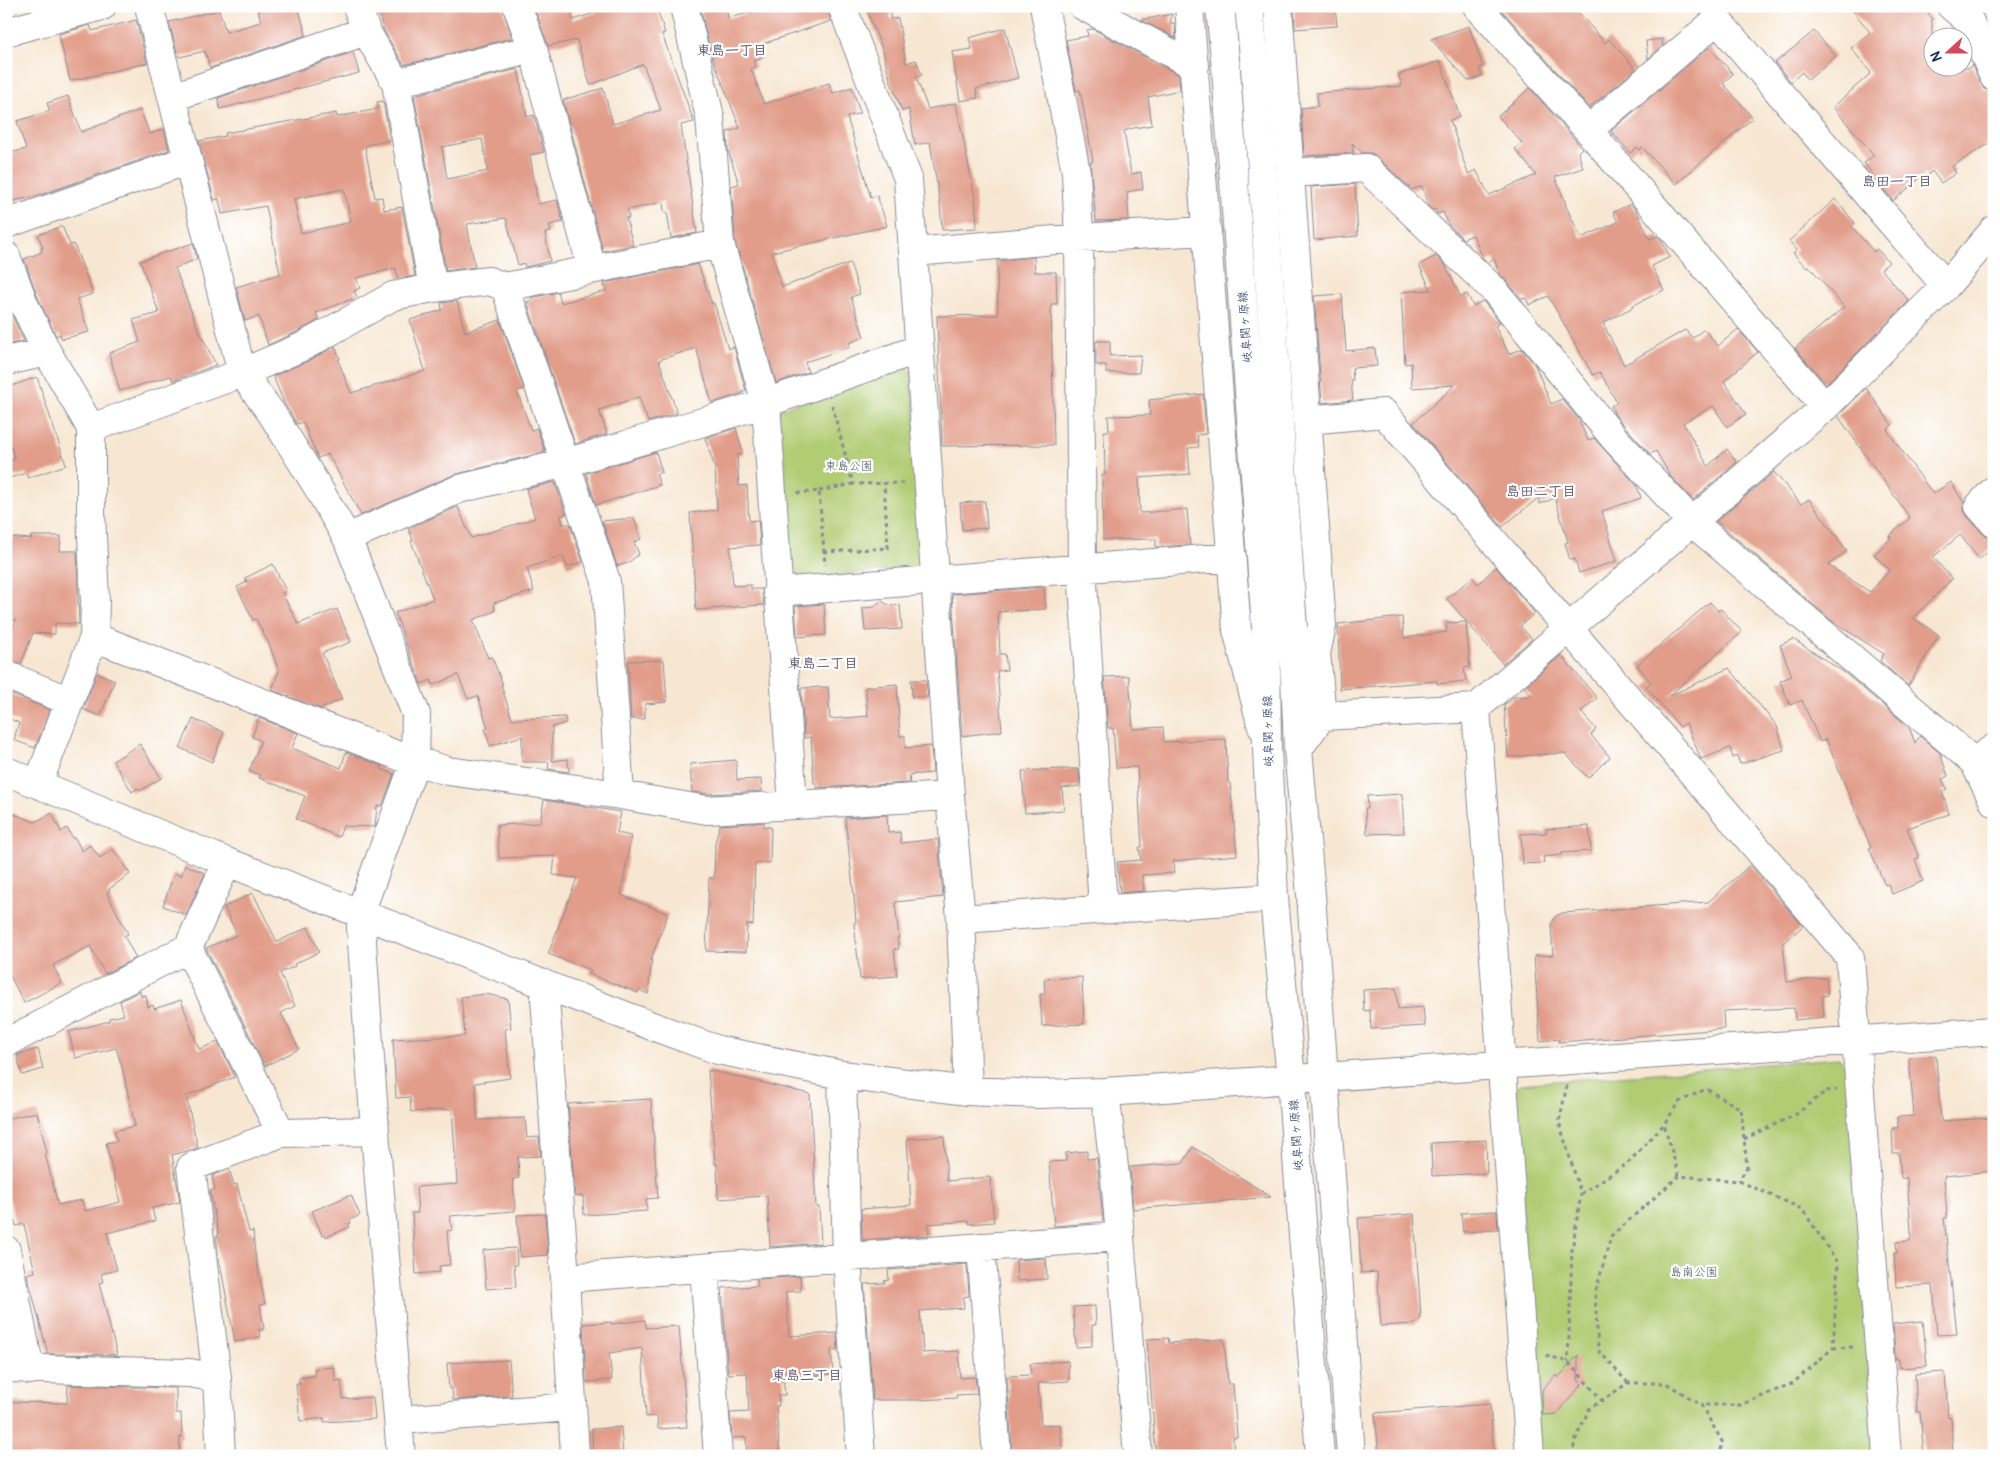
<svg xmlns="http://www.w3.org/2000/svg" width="2000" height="1462" font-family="Pangolin,'Klee One',sans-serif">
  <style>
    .green { fill: #b1cc73; stroke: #667e68 }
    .building { fill: #e29d8a; fill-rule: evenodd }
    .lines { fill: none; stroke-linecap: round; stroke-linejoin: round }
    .minor-casing { stroke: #898b98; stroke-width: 30 }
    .major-casing { stroke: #898b98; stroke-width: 30 }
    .path { stroke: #898b98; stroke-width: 3; stroke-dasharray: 4 4; stroke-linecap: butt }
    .minor { stroke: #fff; stroke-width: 28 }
    .major { stroke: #fff; stroke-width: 28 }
    .labels { text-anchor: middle; stroke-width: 4.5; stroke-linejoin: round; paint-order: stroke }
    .street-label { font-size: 12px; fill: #1b2f5e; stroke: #fff }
    .park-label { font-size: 12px; fill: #485e64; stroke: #fff }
    .neighbourhood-label { font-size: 14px; font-weight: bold; fill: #61566d; stroke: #fff }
  </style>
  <rect width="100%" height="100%" fill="#fff"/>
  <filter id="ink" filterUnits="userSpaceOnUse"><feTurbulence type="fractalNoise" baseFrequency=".02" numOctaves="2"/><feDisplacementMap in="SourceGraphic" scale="10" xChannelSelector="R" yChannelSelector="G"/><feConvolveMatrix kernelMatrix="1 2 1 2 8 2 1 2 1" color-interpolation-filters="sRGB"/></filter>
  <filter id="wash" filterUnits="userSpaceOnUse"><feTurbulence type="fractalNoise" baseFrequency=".0096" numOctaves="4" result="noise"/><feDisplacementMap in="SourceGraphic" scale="20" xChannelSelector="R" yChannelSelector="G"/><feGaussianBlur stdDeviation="1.12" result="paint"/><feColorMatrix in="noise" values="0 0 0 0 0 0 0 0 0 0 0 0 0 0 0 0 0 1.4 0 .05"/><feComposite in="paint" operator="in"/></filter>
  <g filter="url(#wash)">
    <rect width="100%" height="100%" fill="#f7e7d2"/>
    <path class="green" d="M903,366L912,371L925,567L788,580L776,418L781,409Z
      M1839,1058L1848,1070L1875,1456H1538L1514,1091L1520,1084Z"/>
    <g id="blocks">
      <path class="building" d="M257,6H298L306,35L210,68L205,51L180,57L178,56L169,22L219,10L226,32L261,22Z
        M376,6H502L512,38L404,65L384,31Z
        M534,6H569L573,20L615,6H656L665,33L662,34L694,122L681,125L697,233L671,238L667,212H664L663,202L627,210L629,218H626L633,245L603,251L563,100L603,88L613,124L661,110L643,64L590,85L577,40L548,46Z
        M700,6H726L728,18L777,6H827L831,21L756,46L761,59L753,61L756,67L751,69L764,104L829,83L833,93L852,87L860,113L847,117L871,198L877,195L887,226L772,252L782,287L850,263L860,294L851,297L864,337L849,343L850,347L805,362L808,372L776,383L735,241L731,186L739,184L728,150L727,132L740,128L711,54Z
        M865,6H891L890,19L898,18L906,63L916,60L922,75L916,77L928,109L956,103L974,193L975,192L977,228L942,230L940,203L930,142L915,145L909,109L902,111L890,79L883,51Z
        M1335,6L1337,26L1295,29L1294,7Z
        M1498,6H1573L1605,43L1609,39L1636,69L1589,108Z
        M1849,6H1923L1932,18V68H1969L1972,65L1984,89L1994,92V141L1952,166L1956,173L1941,183L1932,171L1927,176L1925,174L1893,201L1864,163L1874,155L1833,107L1871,73L1851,48L1870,32Z
        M1172,14L1170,22L1175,24L1176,38L1141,20Z
        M136,20L147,63L70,81L59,34L90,25L92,31Z
        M1469,26L1483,67L1479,68L1482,76L1468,81L1431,39Z
        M1005,28L1018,78L976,89L978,98L960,101L952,52L972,49L969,38Z
        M1093,29L1179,75L1180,90L1148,97L1152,125L1128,129V130L1124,131L1131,174L1141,172L1143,189L1127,192L1129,220L1096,221L1090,162L1093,161L1080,90L1076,91L1066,40L1088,36L1087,30Z
        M1814,31L1836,56L1808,80L1802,72L1791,82L1775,63Z
        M1662,39L1663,46L1648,59L1646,41Z
        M1709,47L1733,74L1723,83L1753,118L1676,184L1642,147L1639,150L1637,147L1630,153L1611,131Z
        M353,52L359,73L220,109L218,98Z
        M1440,61L1460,117L1450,120L1468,174L1476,170L1489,195L1536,175L1515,149L1522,143L1498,116L1530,88L1582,148L1578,152L1583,168L1555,177L1566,204H1565L1581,238L1618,222L1613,212L1631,204L1637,212L1650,239L1658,236L1661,240L1670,257L1652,266L1664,290L1632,306L1633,307L1603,323L1624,365L1685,330L1693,338L1704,329L1718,346L1738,329L1758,352L1724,381L1746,414L1727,427L1713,406L1683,423L1708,466L1727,449L1737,462L1693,500L1671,477L1656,451L1650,454L1615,415L1611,406L1617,403L1600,372L1593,375L1548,296L1529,305L1526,298L1522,299L1500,274L1494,259L1487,262L1483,258L1473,235L1463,239L1448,224L1443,212L1437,214L1435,209L1433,210L1428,206L1422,186L1412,190L1372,153H1362L1352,143L1353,153L1304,156L1301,108L1318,106L1317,93L1402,86L1398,75Z
        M518,69L527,117L534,115L544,152L530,155L538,204L557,200L563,222L549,225L551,232L545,233L550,261L525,267L524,263L518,265L506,218L467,224L475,267L446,271L414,95ZM482,139L488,171L447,179L442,147Z
        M68,96L81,132L140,110L150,134L164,129L169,150L43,194L6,203V154L26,149L17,121L50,111L47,103Z
        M383,101L390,140L367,145L365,147L375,198L382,197L384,210L402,207L415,276L398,279L396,268L356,278L360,288L354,291L357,297L316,313L319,320L297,332L268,345L259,316L245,321L236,287L280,274L266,206L222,214L219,199L214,200L199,141L226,136L225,133L336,113L337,117L378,109L377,102ZM344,189L351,222L301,233L294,199Z
        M1355,184L1358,236L1314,240L1311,187Z
        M1835,199L1855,223L1852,227L1874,252L1877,249L1889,262L1881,269L1909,301L1826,384L1795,348L1844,307L1809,266L1807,268L1793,253L1797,250L1789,241Z
        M62,226L70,245L74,244L93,294L77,299L89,332L62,339L60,334L56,336L38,298L24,259L42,252L41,248H43L38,235Z
        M193,243L197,259L175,268L196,324L216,365L173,381L171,376L120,391L109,353L140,342L133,320L159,313L140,261Z
        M1436,256L1445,265L1461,297L1467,294L1473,306L1483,301L1498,320L1500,323L1495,326L1509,354L1522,349L1535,365L1551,404L1562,399L1579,420L1588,441L1594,438L1637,486L1641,498L1602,511L1617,561L1579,573L1575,559L1570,560L1565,543L1568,542L1555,498L1540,504L1538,498L1502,527L1413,423L1455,385L1412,388L1411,363L1405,364L1401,292L1431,290L1419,265Z
        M1034,257L1035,272H1056L1057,304H1051L1054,445L942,446L937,316L998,315L997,261Z
        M698,264L712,304L714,303L728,349L734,347L746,391H743V393L712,403L696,348L659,360L677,413L648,422L639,397L599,410L607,434L575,444L527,302L532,300L531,298L558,292L561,303L606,291L604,283Z
        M1342,294L1346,351L1375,348L1377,366L1352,368L1353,380H1351L1353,400L1322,403L1314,296Z
        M457,301L465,332L500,320L524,389L517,391L531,430L537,428L545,452L453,475L361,515L328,454L318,458L303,422L297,424L284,403L273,376L310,360L335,346L340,359L338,360L351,393L425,371L410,320L442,310L441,303Z
        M11,313L24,341L6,345V314Z
        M1096,341H1110V356L1141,355L1139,373H1106V365H1096Z
        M37,377L66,465L28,478L26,473L6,479V462L15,459L6,432V388Z
        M1866,388L1892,425L1887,430L1933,494L1951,482L1964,503V510L1967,516L1983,534L1989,538H1994V547L1979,559L1960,535L1933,557L1952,579L1913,618L1939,635L1908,686L1880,661L1884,654L1832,621L1716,521L1774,472L1801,504L1809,499L1847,551L1828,565L1870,592L1890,570L1874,555L1891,538L1889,536L1910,518L1838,416Z
        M1203,394L1206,434L1197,435L1199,447L1188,448L1190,474L1139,478L1140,513L1187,509L1190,545L1156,547V539L1103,540L1102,475H1105L1104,431H1109L1108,416L1150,415L1149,400Z
        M736,428L743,454L737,455L739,486L747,485L749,521L758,520L760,545L730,547L733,586L751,585V589H762L764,605L696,610L690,513L717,510L715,468L705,438Z
        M656,452L662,472L656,474L660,485L596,505L586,473Z
        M555,482L566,514L561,516L563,524H570L583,562L567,567L563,556L527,568L534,591L494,603L495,611L473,620L488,658L492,657L503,685H501L512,719L565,717L566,723L552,727V761L568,759L569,772L548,769L549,762H522V736L490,746L485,729L488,728L478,696L468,699L458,675L433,685L431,680L421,684L395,613L433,599L411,541L413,540L408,528L458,507L471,538L535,518L526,489Z
        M985,501L987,528L962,530L960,503Z
        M634,518L641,539L634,542L639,554L628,563L617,566L602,521Z
        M31,536H61L60,551H77L79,624L55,623V634L33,633L21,664L6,660V646L16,620H6V537L31,539Z
        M273,564L286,591L282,593L298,624L337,609L351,642L322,653L342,699L321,709L272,690L279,671L269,644L256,619L253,620L237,587L247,582L245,578Z
        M1496,567L1535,613L1520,626L1532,639L1503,664L1447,599L1472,577L1478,584Z
        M1044,587L1046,609L998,612L1000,654H1005L1007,670L997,671L1002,731L962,736L952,594Z
        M881,601L891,606L900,605L902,629L865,631L863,608L874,607Z
        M1710,602L1718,611L1721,609L1742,632L1669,696L1729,668L1777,726L1784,750L1740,764L1737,756L1733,758L1730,748L1701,759L1686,723L1680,727L1646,687L1651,682L1637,665Z
        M824,604L826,635L797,637L795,606Z
        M1402,617L1404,638L1447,632L1446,623L1466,622L1470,667L1464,668L1466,681L1437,684V681L1340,689L1338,624Z
        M1793,639L1845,673L1909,727L1915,743L1920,736L1940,753L1948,776L1942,779L1947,789L1942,791L1949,814L1907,828L1919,858L1915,859L1923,881L1892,894L1888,884L1885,885L1869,848H1871L1826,739L1820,742L1802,700L1790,705L1780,681L1792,676L1780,645Z
        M1561,655L1597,698L1581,712L1596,729L1591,735L1610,757L1588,778L1565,753L1508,757L1504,704L1509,702L1513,697L1532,696L1524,687Z
        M664,660L667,702L645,704V719H631L628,661Z
        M97,673L115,680L100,716L83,709Z
        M1129,676L1133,729L1163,727L1164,742L1226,739L1228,782H1230L1237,855L1173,861L1174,873L1142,875L1144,891L1120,893L1117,862L1141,860L1139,847H1142L1137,767L1116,768L1113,728H1108L1104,677Z
        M911,680H926L928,697H912Z
        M897,684L900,736H905V748L931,746L933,773L909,775L910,783L817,788V783H814L811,737L804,738L801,688L828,687L830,719L868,716L865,687Z
        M6,692L50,710L35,748L14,740L16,735H15L19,723L6,717Z
        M259,718L298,733L292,748L341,768L346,752L382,766L381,769L394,774L382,806H377L375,827L343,826L339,837L296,819L305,796L259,778L260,775L249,771L261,741L252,737Z
        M193,719L224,732L212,762L180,748Z
        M140,744L161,778L140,791L138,788L132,792L113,761Z
        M736,760L737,780L761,779L762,791L708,794L692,792L690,764Z
        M1061,769H1079L1080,786L1062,788L1064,810L1025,813L1022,771Z
        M1402,794L1404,833L1367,834L1365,808H1368L1367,796Z
        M544,800L621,812L617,833L631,836L621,895L668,914L652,956L648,994L639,990L638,993L589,974L591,970L548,954L577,878L553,875L555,856L499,858L497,825L540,823Z
        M6,811L35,822L52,813L61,832L67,828L73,839L75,838L82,851L90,845L100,858L113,849L130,874L109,889L110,890L107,893L128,934L124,936L136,958L105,974L90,946L53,965L62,983L24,1003L6,968Z
        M887,815L888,833L900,832L901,843L938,839L943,897L895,902L899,938H897L899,949H894L897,976L860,979L854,923L856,922L854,896L845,818Z
        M764,822V827H771L770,863H755L753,925L747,924L746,952L706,951L709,878H714L715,843L720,825Z
        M1589,826L1591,851L1562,853V855L1543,857L1544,863L1523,864L1521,834L1546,833V829Z
        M185,865L205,873L186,915L163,906L174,873L181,876Z
        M1750,865L1803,926L1783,943L1787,982L1826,978L1828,995L1822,996L1824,1017L1795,1020L1794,1008L1723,1011L1724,1029L1559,1042V1039L1540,1041L1534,956L1553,955L1551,924L1556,916L1562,913L1708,902Z
        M253,893L277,942L308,927L319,952L294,964L295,966L280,973L295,1006L281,1013L299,1049L265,1066L206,948L237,935L224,907Z
        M1082,977L1084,1024L1042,1026L1040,994H1045L1044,979Z
        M1396,988L1398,1009L1423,1007L1425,1026L1371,1029L1370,1010L1364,1011L1363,990Z
        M140,991L141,996L146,995L148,1007L153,1005L154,1009L181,1000L199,1049L218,1042L235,1077L186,1096L198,1148L172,1155L180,1202L152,1208L155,1221L107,1233L117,1270L101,1274L103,1282L99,1283L117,1355L48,1354L27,1274L35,1272L24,1224L16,1226L6,1186V1119L37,1112L47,1153H45L58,1205L82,1200L85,1211L120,1202L106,1143L117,1141L114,1131L135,1126L122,1067L116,1048L75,1058L69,1032L109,1021V1018L124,1015L120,1001Z
        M486,994L508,999L511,1028L505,1029L510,1078L475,1083L478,1120L525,1118L527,1138L539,1137L541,1156L518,1157L519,1178L513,1179L515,1211L450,1216L452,1230L447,1231L450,1265L439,1266L440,1272L416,1274L412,1213H418L416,1187L457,1184L452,1109L411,1112L410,1097L396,1098L393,1039L465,1036L461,997Z
        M38,1049L43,1069L22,1075L17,1055Z
        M1936,1056L1941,1121L1990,1118V1123H1994V1171L1944,1176L1947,1218H1944L1957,1334L1937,1335L1933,1285L1896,1287L1894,1253H1897L1896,1242L1910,1241L1911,1230L1907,1178H1901L1899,1153H1893L1892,1128H1898L1897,1117L1914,1116L1909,1058Z
        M708,1070L810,1094L816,1207H819L821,1243L770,1247L767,1196L718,1199L717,1164H715Z
        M651,1099L658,1198L646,1199L647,1211L584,1215L583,1196H575L568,1104Z
        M944,1136L947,1181L990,1177L994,1222L969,1224V1221L928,1224L929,1235L862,1240L861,1209L911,1205L907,1139Z
        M1486,1140L1487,1173L1432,1176L1431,1143Z
        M1193,1147L1271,1197L1133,1209L1130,1167L1183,1163Z
        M1087,1151V1159L1097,1158L1103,1222L1054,1226L1049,1162L1066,1161V1153Z
        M229,1169L234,1185L237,1184L249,1232L253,1231L255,1254L265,1304L260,1305L264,1329L259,1330L260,1337L235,1342L218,1253L216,1236H219L210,1191L215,1189L212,1176Z
        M351,1195L360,1215L350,1220L351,1223L348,1224L350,1227L326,1237L325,1234L322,1235L312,1211Z
        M1497,1211L1498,1230L1463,1232L1461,1213Z
        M545,1214L548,1255L520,1257L517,1215Z
        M1414,1214L1421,1318L1415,1324L1381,1326L1377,1272L1361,1273L1358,1218Z
        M516,1248L517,1265H514L516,1287L486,1289L483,1250Z
        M1046,1258L1047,1279L1017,1281L1016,1260Z
        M967,1264L969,1296L963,1297L964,1308L920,1311L923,1353L959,1351L960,1378L975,1377L977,1394L956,1395L957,1398L919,1400H873L864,1284L885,1283L884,1281L889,1280L888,1270Z
        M800,1276L801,1291L786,1292L789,1336L837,1333L838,1349L831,1350L833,1374L783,1378L785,1395H778L779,1406H776L780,1456H747L746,1437L732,1438L730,1413L749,1412L747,1373L728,1374L722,1288L758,1286L757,1279Z
        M1095,1306L1096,1325H1092V1346L1076,1347L1073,1307Z
        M645,1320L646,1328L679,1326L687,1427L658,1429L657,1416L646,1417L642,1348L609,1353L612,1380L586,1382L583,1324L611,1322V1324Z
        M1923,1321L1927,1366L1899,1368V1359H1895L1893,1324Z
        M1168,1338L1169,1343L1224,1339L1228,1384H1233L1237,1437L1233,1438L1234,1456H1156L1147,1339Z
        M1578,1355V1380L1582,1384L1557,1414L1543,1415L1542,1390L1556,1375L1558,1378Z
        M509,1360L512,1396L453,1400L452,1389H449L447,1363Z
        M1068,1361L1069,1381L1038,1383L1041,1425L1060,1424L1062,1449L1012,1453L1007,1376L1031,1375L1030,1364Z
        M334,1367L335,1381L341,1380L343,1399L373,1397L375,1419L324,1422V1418L300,1421L296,1384H300L299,1378L315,1376L314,1369Z
        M1945,1372L1948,1417H1951L1953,1456H1924L1920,1412H1917L1915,1374Z
        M68,1385L176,1388V1413H181L182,1437H180L179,1456H6V1417H11V1402L67,1403Z
        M1490,1404L1494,1456H1379L1375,1413Z
        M621,1427L623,1456H593L592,1429Z"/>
    </g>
  </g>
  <g filter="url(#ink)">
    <use href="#blocks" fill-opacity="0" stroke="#898b98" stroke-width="1"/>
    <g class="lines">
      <g class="minor-casing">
        <path id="minor" d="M149,6L242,373L272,414L317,486L347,538L416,714L415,762L360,913L375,1131L401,1456
          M357,6L366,31L396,83L433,288
          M517,6L533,49L592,269
          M684,6L710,117L720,244L766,403L793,805
          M842,6L908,179L950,796L961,919L968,1091
          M1044,6L1076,172L1079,238L1082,567L1103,908
          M1083,6L1195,66
          M1189,6L1237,630L1262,727
          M1278,6L1322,626L1316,653L1322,716
          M1477,6L1588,130L1825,407
          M1951,6L1970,22L1994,77
          M6,32L102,6
          M396,83L533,49
          M173,97L366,31
          M1588,130L1717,20L1946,286
          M1290,173L1366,168L1494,290L1614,438L1692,522L1974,762L1994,802
          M6,224L188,160
          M914,252L1079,238L1207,231
          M6,256L24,304L47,352L91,428V513L95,601L94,637L38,784
          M505,287L606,581L620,795
          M6,361L47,352
          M1307,420L1384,413L1850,957L1887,1456
          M91,428L242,373L304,346L393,296L433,288L489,281L505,287L720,244
          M1994,490L1979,506L1994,523
          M347,538L459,489L566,463L766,403L919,349
          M777,592L1232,557
          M94,637L399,756L448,771L620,795L707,810L950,796
          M6,675L69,701
          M1476,708L1530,1456
          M1298,749L1322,716L1476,708L1825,407L1946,286L1994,230
          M1974,762L1994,748
          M6,771L227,862L652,1026L718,1050L842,1075L968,1091L1039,1094L1105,1092L1994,1031
          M227,862L188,948L281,1133L375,1131
          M961,919L1274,898
          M544,984L565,1278L575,1456
          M6,1043L188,948
          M842,1075L847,1258L861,1456
          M1105,1092L1115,1176L1138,1456
          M981,1247L997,1456
          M6,1250L30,1370
          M704,1268L718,1456
          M565,1278L1119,1237
          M6,1368L190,1373L217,1378L221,1456
          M217,1378L191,1167L281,1133
          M399,1420L571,1407"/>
      </g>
      <g class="major-casing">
        <path id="major" d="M1220,6L1226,70L1266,628L1267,749L1274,898L1291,1079L1320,1456
          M1249,6L1255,67L1293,628L1298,749L1311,895L1351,1456"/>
      </g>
      <path class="path" d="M832,405L853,484L905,483
        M819,491L853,484
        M797,493L819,491L825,565
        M824,552L888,548L884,483
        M1567,1085L1559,1122L1581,1194L1572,1250L1568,1362
        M1744,1139L1795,1115L1826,1091L1837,1090
        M1679,1176L1664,1124L1679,1102L1706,1089L1741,1109L1747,1167L1739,1181
        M1581,1194L1628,1163L1664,1124
        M1833,1348L1855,1347
        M1546,1355L1568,1362L1602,1400
        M1628,1383L1598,1350L1595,1294L1611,1236L1679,1176L1739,1181L1802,1209L1838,1263L1833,1348L1793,1383L1741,1405H1701
        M1572,1456L1575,1441L1589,1409L1628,1383H1666L1701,1405L1723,1443L1719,1456"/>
      <use href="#minor" class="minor"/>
      <use href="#major" class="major"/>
    </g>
  </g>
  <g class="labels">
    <g class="street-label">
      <text transform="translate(1245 327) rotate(-94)" y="4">岐阜関ヶ原線</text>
      <text transform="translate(1268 731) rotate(-91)" y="4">岐阜関ヶ原線</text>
      <text transform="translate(1296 1135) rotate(-94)" y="4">岐阜関ヶ原線</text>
    </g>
    <g class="park-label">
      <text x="849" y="470">東島公園</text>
      <text x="1694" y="1276">島南公園</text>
    </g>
    <g class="neighbourhood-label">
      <text x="732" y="55">東島一丁目</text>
      <text x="1897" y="186">島田一丁目</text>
      <text x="1541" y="496">島田二丁目</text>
      <text x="823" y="668">東島二丁目</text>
      <text x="807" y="1380">東島三丁目</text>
    </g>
  </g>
  <rect width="2000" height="1462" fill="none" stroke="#fff" stroke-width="25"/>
  <g transform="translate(1948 52) rotate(249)"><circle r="24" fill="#ffffff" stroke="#a4acbf"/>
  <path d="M0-4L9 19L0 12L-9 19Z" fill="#d1495b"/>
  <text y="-8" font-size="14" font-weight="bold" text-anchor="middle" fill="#1b2f5e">N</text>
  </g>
</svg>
